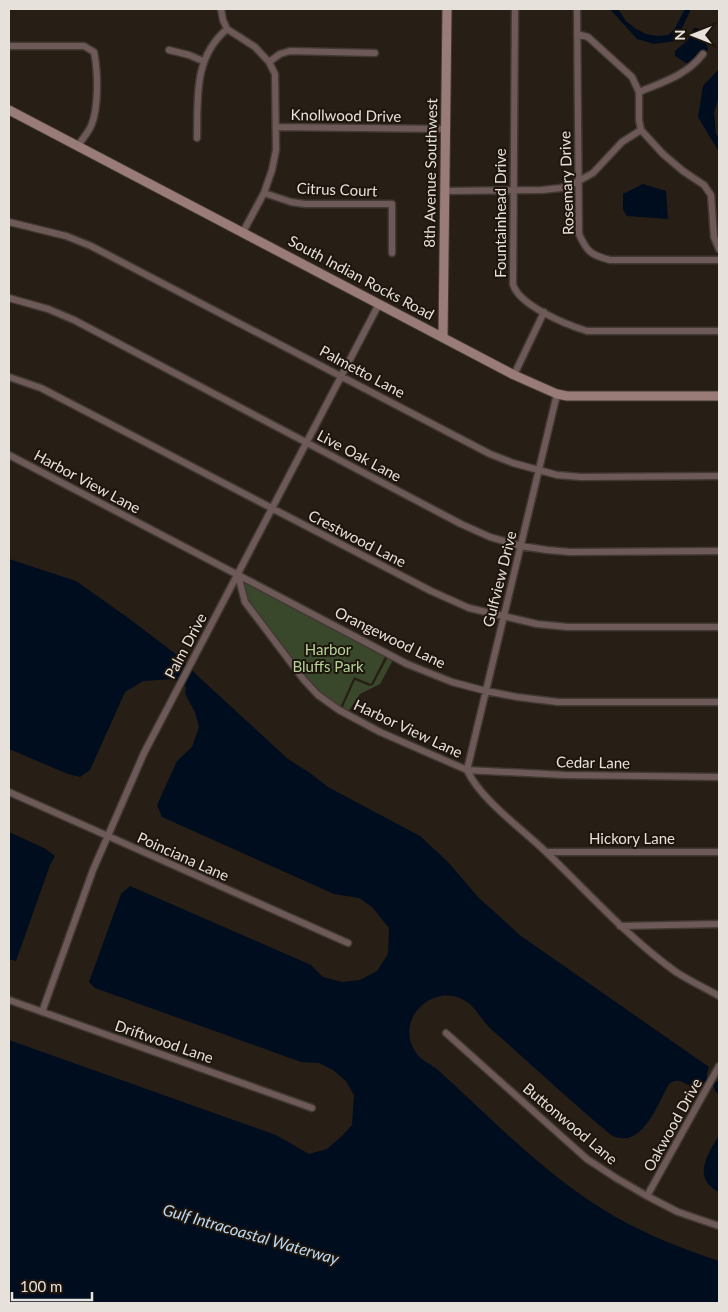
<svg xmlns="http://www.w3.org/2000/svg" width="728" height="1312" font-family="Lato,sans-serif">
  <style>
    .green { fill: #39482b }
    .water { fill: #000d1e }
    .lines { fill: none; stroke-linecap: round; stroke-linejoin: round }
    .street-casing { stroke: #423932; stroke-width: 9 }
    .secondary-casing { stroke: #423932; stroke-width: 11 }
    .street { stroke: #6d5a58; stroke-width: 6 }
    .secondary { stroke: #997b78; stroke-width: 9 }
    .labels { text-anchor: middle; stroke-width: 4; stroke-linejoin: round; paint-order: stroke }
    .street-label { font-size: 15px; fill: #e7e1db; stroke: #1e150d }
    .park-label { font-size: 15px; fill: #b4d398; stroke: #1e150d }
    .water-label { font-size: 16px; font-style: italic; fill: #bcdbf7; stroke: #1e150d }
  </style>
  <rect width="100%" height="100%" fill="#271e16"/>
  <path class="green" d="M238,575L387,653L371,684L354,677L339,710L318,695L245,602Z
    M388,657L393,660L380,684L360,694L348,712L342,709L355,680L369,686L373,685Z"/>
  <path class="water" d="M610,9H618L626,21L636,29L646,34L657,36L668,35L674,30L685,9H691L676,41L654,44L637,39Z
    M694,28H698L708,48L707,52L702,50L689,65L675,56V51L688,40Z
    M719,64V97L714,112L716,134L719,138V152L698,117L703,86L718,70Z
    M643,184L666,191L668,219L627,216L623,210V194Z
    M9,559L76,581L127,617L177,655L201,679L288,759L310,773L328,787L420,836L448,862L478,897L521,936L709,1067L707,1073V1078L714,1082L719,1081V1095L715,1091L714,1087L705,1082L700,1084L696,1090C687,1085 679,1076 669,1084C657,1105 642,1151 611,1135C570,1101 531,1064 491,1029C481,1020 475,1005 462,999C431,984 395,1020 415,1051C421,1061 430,1063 438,1070C494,1121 548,1178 614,1216C647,1235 683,1249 719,1261V1303H9V1040L276,1135L309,1154L327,1149L343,1135L352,1125L354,1095L346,1081L333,1070L319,1063L301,1062L95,988L89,982L121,894L130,886L311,965L323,977L342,982L360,980L377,971L388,954L389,928L372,907L359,898L334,894L162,817L157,805L177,761L192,747L199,727L195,712L185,694L186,687L174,679L143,681L125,692L90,770L80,777L68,774L9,749Z
    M9,832L44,848L55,856L50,865L16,961L9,959Z
    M719,1135V1192C691,1178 708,1154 719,1135Z"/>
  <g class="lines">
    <g class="street-casing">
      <path id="street" d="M221,9L223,20L227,29L255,47L269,62L275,74L276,150L272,170L264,193L243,232
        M515,9L513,284C518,305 567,325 587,331H719
        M577,9L579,234C587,252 591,255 610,260H719
        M577,34L588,37L632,77L639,92V120L641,130L663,154L683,171L704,185L711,195L714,237L719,249
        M9,46H84L94,52C98,71 99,108 91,126C88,133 82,139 78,146
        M169,50L189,55L203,61
        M269,62L280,54L290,51L375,53
        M639,92C663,82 687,75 703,54
        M276,127L446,129
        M197,138C198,98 193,58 227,29
        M445,191L542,190L561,188L577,182L593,173L622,142L641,130
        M264,193L291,202L305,204H392V253
        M9,222L66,236L91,246L490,454L513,463L557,475L581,477L719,476
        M9,298L48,309L74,320L461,524L490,537L521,546L547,550L570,552L719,551
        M514,375L544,312
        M9,377L41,388L431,591L469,608L537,624L568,627H719
        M557,394L467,770L565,775L719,777
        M9,455L238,575L245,602L304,680L318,695L339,710L380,732L467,770C481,800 520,827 545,851C588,892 627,937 676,972C690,981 705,988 719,996
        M238,575L407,664L452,682L486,691L517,697L558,702H719
        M9,792L348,943
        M546,852H719
        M620,926L719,924
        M9,1000L312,1108
        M42,1012L93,870L144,753L379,304
        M446,1033L587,1159L616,1178L647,1196L678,1212L719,1226
        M647,1196L719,1066"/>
    </g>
    <g class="secondary-casing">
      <path id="secondary" d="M9,110L514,375L557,394L567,396H719
        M443,337L447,9"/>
    </g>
    <use href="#street" class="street"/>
    <use href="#secondary" class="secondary"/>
  </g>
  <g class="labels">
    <g class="street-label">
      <text transform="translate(346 116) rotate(1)" y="5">Knollwood Drive</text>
      <text transform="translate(431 173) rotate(-89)" y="5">8th Avenue Southwest</text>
      <text transform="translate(567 183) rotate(-92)" y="5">Rosemary Drive</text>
      <text transform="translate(337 190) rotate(2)" y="5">Citrus Court</text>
      <text transform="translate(501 213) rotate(-90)" y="5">Fountainhead Drive</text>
      <text transform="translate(361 278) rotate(28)" y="5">South Indian Rocks Road</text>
      <text transform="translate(362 372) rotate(28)" y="5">Palmetto Lane</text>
      <text transform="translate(359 456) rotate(28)" y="5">Live Oak Lane</text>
      <text transform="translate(87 482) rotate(28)" y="5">Harbor View Lane</text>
      <text transform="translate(357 539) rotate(27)" y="5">Crestwood Lane</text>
      <text transform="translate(500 579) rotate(-76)" y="5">Gulfview Drive</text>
      <text transform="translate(390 638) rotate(26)" y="5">Orangewood Lane</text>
      <text transform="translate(186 646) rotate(-62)" y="5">Palm Drive</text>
      <text transform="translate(408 729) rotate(25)" y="5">Harbor View Lane</text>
      <text transform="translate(593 763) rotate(1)" y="5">Cedar Lane</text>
      <text x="632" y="844">Hickory Lane</text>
      <text transform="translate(183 857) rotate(24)" y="5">Poinciana Lane</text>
      <text transform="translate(164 1042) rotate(19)" y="5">Driftwood Lane</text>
      <text transform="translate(570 1124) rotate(40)" y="5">Buttonwood Lane</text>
      <text transform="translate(673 1125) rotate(-61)" y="5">Oakwood Drive</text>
    </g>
    <g class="park-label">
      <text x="328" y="655">Harbor<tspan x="328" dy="17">Bluffs Park</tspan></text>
    </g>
    <g class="water-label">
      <text transform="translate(251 1234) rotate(16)" y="6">Gulf Intracoastal Waterway</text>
    </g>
  </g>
  <rect width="728" height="1312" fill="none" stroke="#e7e1db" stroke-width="20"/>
  <g transform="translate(693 35) rotate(270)" stroke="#1e150d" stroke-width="4" paint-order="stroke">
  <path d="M0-4L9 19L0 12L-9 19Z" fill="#e7e1db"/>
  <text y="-8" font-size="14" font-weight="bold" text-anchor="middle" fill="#e7e1db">N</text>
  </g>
  <path d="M12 1292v8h80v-8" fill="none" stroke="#e7e1db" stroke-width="2.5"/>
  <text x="20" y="1292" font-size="15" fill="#e7e1db" stroke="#1e150d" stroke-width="4" paint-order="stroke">100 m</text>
</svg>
